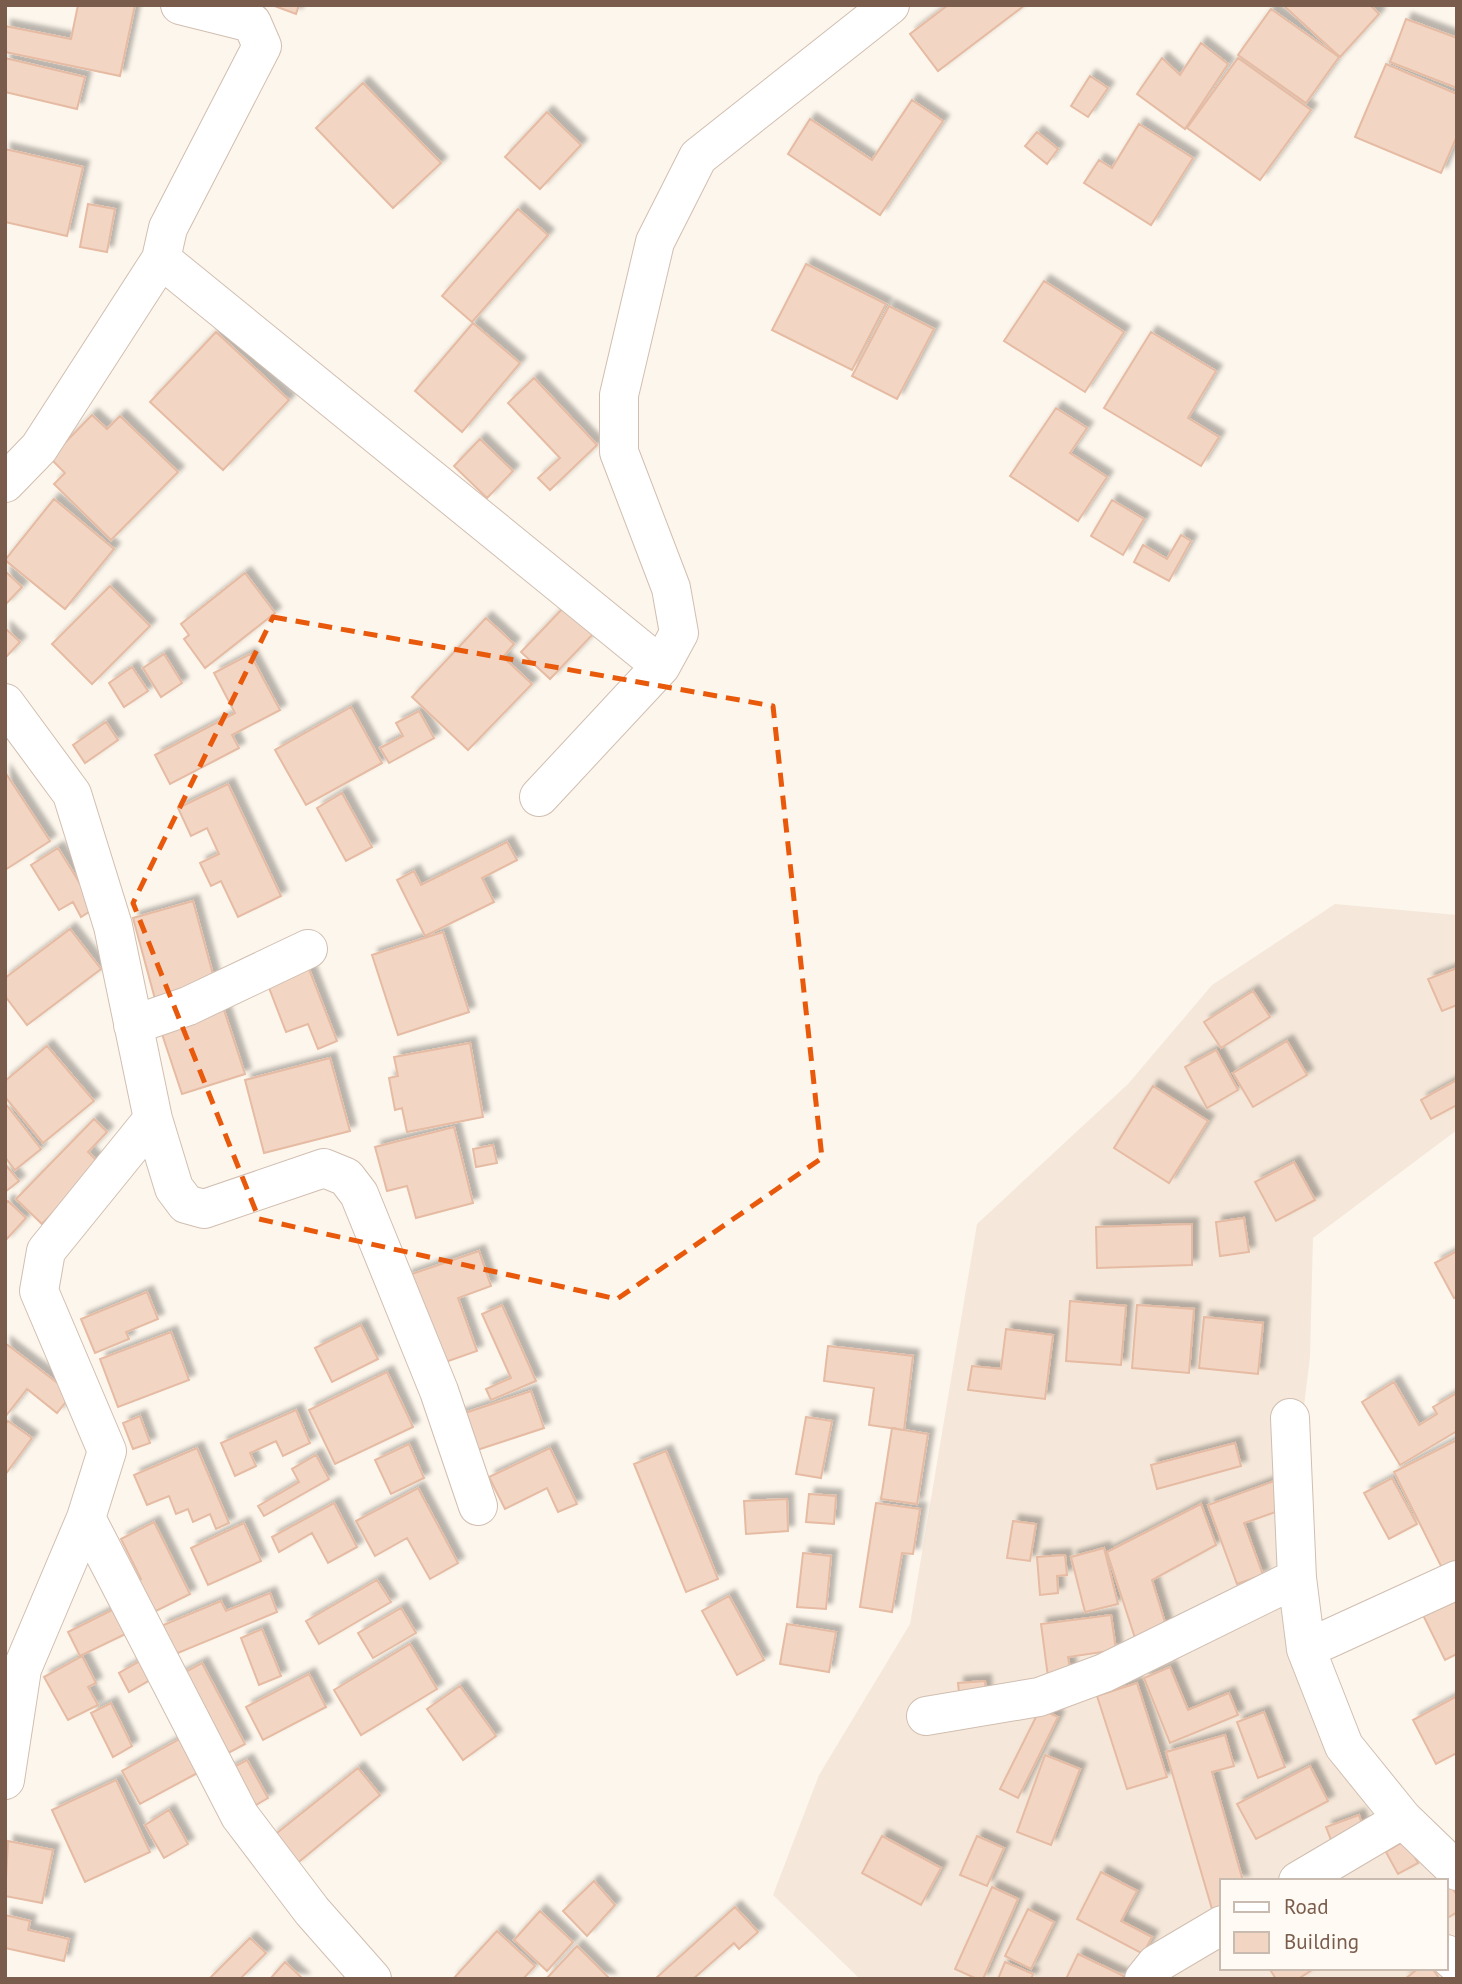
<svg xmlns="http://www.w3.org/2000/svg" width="1462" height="1984" font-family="'PT Sans',sans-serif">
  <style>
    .residential { fill: #f5e8da; fill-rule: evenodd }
    .building { fill: #f3d5c3; stroke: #e6bba3; stroke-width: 2; filter: url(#shadow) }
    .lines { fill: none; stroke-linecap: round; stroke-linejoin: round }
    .street-casing { stroke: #d1beb0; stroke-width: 40 }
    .street { stroke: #fff; stroke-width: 38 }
    .marked { fill: none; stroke: #e8590c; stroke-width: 5; stroke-dasharray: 14 9; stroke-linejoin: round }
  </style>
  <defs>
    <filter id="shadow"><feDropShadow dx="6" dy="-6" stdDeviation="2" flood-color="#0004"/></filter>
  </defs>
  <rect width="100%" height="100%" fill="#fdf6ec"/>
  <path class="residential" d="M1335,904L1457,915V1130L1313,1238L1310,1357L1295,1480L1316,1717L1457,1885V1979H860L773,1895L819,1775L910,1624L977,1224L1128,1084L1212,985ZM1222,1881H1446V1968H1222Z"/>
  <path class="building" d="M78,5H135L120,76L5,52V26L71,39Z
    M272,5H299L296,14Z
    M948,5H1025L938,71L910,34Z
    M1283,5H1370L1379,14L1340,57Z
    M1271,9L1339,57L1306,103L1238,55Z
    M1406,19L1457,38V88L1390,62Z
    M1201,43L1228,64L1185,129L1137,94L1162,58L1180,75Z
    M5,58L85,77L77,109L5,92Z
    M1238,58L1311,110L1260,180L1187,128Z
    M1386,64L1457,94V136L1441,173L1355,137Z
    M1090,76L1108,88L1088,117L1071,106Z
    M363,83L441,163L393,208L316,128Z
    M912,100L943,121L880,215L788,154L810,119L872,160Z
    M547,112L581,145L540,189L505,157Z
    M1139,124L1193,158L1151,225L1084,183L1099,160L1112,168Z
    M1037,132L1058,149L1047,164L1025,146Z
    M5,149L83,167L67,236L5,222Z
    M88,204L115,209L107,252L80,247Z
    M518,209L548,235L472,322L442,296Z
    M806,264L886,304L852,370L772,330Z
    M1044,281L1124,332L1085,392L1004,341Z
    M889,306L934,329L897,399L852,376Z
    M473,323L520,363L462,432L415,391Z
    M216,332L289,400L223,470L150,402Z
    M1151,332L1216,371L1188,418L1219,437L1201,466L1104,408Z
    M534,378L597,445L550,490L538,478L560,458L508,403Z
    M1056,408L1087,428L1070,453L1107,477L1078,521L1010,476Z
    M92,415L107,429L120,416L178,472L111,540L54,484L65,473L50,458Z
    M480,439L513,471L487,498L454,466Z
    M54,499L114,549L65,609L5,560Z
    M1112,500L1144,519L1123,555L1091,536Z
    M1181,535L1191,541L1169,581L1134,562L1143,545L1167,559Z
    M5,571L22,587L5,605Z
    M245,573L275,613L205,668L184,639L189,635L181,624Z
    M110,586L150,626L92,684L52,644Z
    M565,606L594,633L550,679L521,652Z
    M486,618L514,644L503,657L532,684L468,750L412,697Z
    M5,628L20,642L6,657L5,656Z
    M164,654L182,683L161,697L143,668Z
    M250,654L280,710L232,735L239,748L170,784L155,755L235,713L214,673Z
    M132,667L148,691L124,707L109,683Z
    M351,707L382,763L306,805L275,750Z
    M419,711L434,738L389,763L380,748L403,736L396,723Z
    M106,722L118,740L85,763L73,745Z
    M5,772L50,841L5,870Z
    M228,784L281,896L238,917L221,881L211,886L200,863L219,854L207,828L191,836L178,808Z
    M342,793L372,847L346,861L317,808Z
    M507,842L517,860L482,878L494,902L425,936L397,880L414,871L421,885Z
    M58,848L95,908L81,917L73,902L59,910L31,865Z
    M193,901L215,982L155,999L133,918Z
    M70,929L101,969L27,1025L5,996V978Z
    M443,932L469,1012L398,1035L372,955Z
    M307,964L337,1041L318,1049L308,1024L286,1032L266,980Z
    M1457,968V1005L1442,1011L1428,979Z
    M1253,991L1270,1017L1221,1048L1204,1022Z
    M222,1004L245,1074L182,1094L159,1025Z
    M1287,1041L1307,1075L1253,1107L1233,1073Z
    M470,1043L483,1117L407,1132L402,1108L395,1110L389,1078L398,1076L394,1057Z
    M47,1046L94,1101L43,1143L5,1097V1081Z
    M1216,1050L1238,1090L1207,1108L1185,1067Z
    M330,1058L350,1131L264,1153L245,1080Z
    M1457,1080V1105L1431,1119L1421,1100Z
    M1153,1086L1208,1121L1169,1183L1114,1148Z
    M5,1103L41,1149L15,1170L5,1157Z
    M94,1119L107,1132L88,1152L107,1171L76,1188L42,1224L16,1199Z
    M454,1127L473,1203L416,1218L407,1186L387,1191L375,1147Z
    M493,1145L497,1163L476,1167L473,1149Z
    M1294,1162L1315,1200L1276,1221L1255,1182Z
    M5,1164L19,1181L5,1192Z
    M8,1201L26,1218L5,1241V1204Z
    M1244,1218L1249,1252L1220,1256L1216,1222Z
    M1192,1224V1265L1097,1268L1096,1227Z
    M479,1251L491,1286L458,1298L477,1351L437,1365L406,1276Z
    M1457,1251V1297L1454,1298L1435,1263Z
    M147,1292L158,1319L126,1332L129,1339L95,1353L81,1319Z
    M1070,1301L1126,1306L1121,1365L1066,1361Z
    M502,1305L536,1381L491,1400L486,1389L511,1378L482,1314Z
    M1137,1305L1194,1309L1189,1373L1132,1368Z
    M1204,1317L1263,1323L1258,1374L1199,1368Z
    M361,1325L378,1359L332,1382L315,1348Z
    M1006,1329L1053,1335L1045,1399L968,1390L972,1366L1001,1369Z
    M171,1332L189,1380L118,1407L100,1359Z
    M5,1343L72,1394L57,1413L27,1389L5,1417Z
    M828,1346L913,1356L904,1430L869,1425L874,1388L824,1381Z
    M387,1372L413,1427L335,1464L309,1410Z
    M1394,1382L1419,1425L1437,1414L1433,1407L1457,1393V1431L1400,1465L1362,1402Z
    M531,1391L544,1428L468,1453L456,1416Z
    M296,1410L310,1443L283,1456L276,1441L250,1453L256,1466L235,1476L221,1443Z
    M140,1416L150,1443L133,1449L123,1423Z
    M806,1417L832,1421L821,1478L796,1474Z
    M8,1421L32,1438L5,1475V1425Z
    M892,1428L928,1434L917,1504L881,1499Z
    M1457,1440V1563L1443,1570L1394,1472Z
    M1235,1443L1241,1466L1157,1489L1151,1465Z
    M409,1444L424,1478L391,1494L375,1460Z
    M197,1448L229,1523L216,1529L210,1514L193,1522L188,1509L176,1514L169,1496L147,1505L134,1475Z
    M550,1448L577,1504L558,1512L547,1488L505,1509L489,1477Z
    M666,1451L718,1579L686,1592L634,1464Z
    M316,1455L329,1479L264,1516L258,1506L299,1482L292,1469Z
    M1392,1478L1417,1524L1389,1539L1364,1493Z
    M1277,1480L1287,1508L1244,1523L1263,1575L1237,1584L1208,1505Z
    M418,1488L458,1563L430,1579L407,1538L375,1556L356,1521Z
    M809,1494L836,1496L834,1524L806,1522Z
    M787,1499L788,1531L746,1534L744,1501Z
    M334,1503L357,1547L328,1563L312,1533L279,1552L272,1537Z
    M876,1503L920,1509L913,1554L902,1553L892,1612L860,1607Z
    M1201,1504L1216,1545L1152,1580L1168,1632L1136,1641L1107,1552Z
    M1013,1521L1036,1524L1030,1561L1007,1558Z
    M154,1522L190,1594L152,1613L137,1581L141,1579L121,1539Z
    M244,1523L261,1561L208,1585L191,1548Z
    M1104,1548L1118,1604L1085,1612L1071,1557Z
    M803,1553L831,1556L826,1609L797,1607Z
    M1065,1555L1067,1575L1057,1576L1058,1593L1040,1595L1037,1557Z
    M377,1580L391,1602L319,1644L306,1621Z
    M270,1593L277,1612L173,1655L161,1626L221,1601L226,1611Z
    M729,1596L764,1660L737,1675L702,1611Z
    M1457,1596V1654L1445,1660L1422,1613Z
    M126,1603L138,1628L80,1656L68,1632Z
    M401,1608L416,1633L373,1658L358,1633Z
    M1111,1615L1116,1650L1068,1657L1071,1674L1048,1677L1041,1624Z
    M787,1624L836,1632L829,1672L780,1664Z
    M262,1629L281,1676L259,1685L241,1638Z
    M410,1644L437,1689L361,1735L334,1690Z
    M82,1656L96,1683L88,1687L98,1705L68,1720L44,1677Z
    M147,1657L157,1676L129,1692L119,1673Z
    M202,1663L245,1744L217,1759L174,1678Z
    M1170,1667L1188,1710L1229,1693L1238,1715L1170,1743L1144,1678Z
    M309,1674L326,1707L263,1740L246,1707Z
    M985,1681L986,1699L960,1702L958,1683Z
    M1137,1683L1167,1777L1127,1789L1097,1696Z
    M460,1686L496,1736L463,1760L427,1709Z
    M1457,1696V1753L1436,1764L1413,1720Z
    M111,1703L132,1746L113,1757L91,1713Z
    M1040,1709L1058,1717L1018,1798L1000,1789Z
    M1264,1712L1285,1767L1258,1778L1237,1722Z
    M1225,1735L1234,1766L1212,1772L1243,1881H1222V1906L1212,1909L1166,1752Z
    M185,1736L203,1770L140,1804L122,1771Z
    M1045,1755L1080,1769L1051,1845L1017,1832Z
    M247,1760L268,1798L249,1809L228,1770Z
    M1310,1766L1328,1801L1256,1839L1237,1804Z
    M358,1768L380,1795L295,1865L272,1837Z
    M116,1780L150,1852L85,1882L52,1810Z
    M169,1810L188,1844L164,1858L145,1825Z
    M1359,1815L1367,1839L1335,1850L1326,1827Z
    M882,1836L941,1868L921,1905L862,1873Z
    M977,1836L1004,1848L987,1886L960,1875Z
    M1406,1840L1418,1863L1398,1874L1386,1852Z
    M8,1841L53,1850L42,1903L5,1896Z
    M1101,1872L1137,1891L1121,1921L1152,1937L1143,1954L1077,1919Z
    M1442,1874L1457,1895V1912L1446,1919V1881H1433Z
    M594,1881L615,1905L587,1936L563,1911Z
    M992,1887L1018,1899L983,1979H977L955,1969Z
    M735,1907L758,1932L739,1949L734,1943L693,1979H655Z
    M1028,1909L1054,1922L1031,1969L1005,1956Z
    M540,1911L573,1942L547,1971L514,1940Z
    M5,1915L30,1921L28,1930L69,1939L64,1961L5,1948Z
    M497,1931L535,1966L523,1979H453Z
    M250,1938L266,1953L240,1979H209Z
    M577,1946L610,1979H546Z
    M1078,1954L1130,1979H1066Z
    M285,1962L303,1979H270Z
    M1005,1962L1033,1974L1031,1979H998Z
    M1269,1968H1315L1298,1979H1276Z
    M1419,1968H1432L1439,1978L1405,1979Z"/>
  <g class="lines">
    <g class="street-casing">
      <path id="street" d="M161,259L661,666
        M5,483L39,448L161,259L168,228L262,46L252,23L180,5
        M5,703L72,794L113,926L153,1119L46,1251L39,1291L107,1451L86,1518L22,1669L5,1780
        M539,797L661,666L679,633L671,588L619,452V395L655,242L698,157L890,5
        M133,1025L188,1006L308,949
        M153,1119L174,1188L186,1204L204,1209L324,1168L346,1177L359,1194L439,1391L478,1506
        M1290,1418L1297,1578L1306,1649L1344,1746L1403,1819L1457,1871
        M86,1518L240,1816L312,1911L372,1979
        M1306,1649L1457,1580
        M926,1716L1039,1697L1104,1673L1297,1578
        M1298,1881L1403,1819
        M1446,1954L1457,1964
        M1144,1979L1156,1964L1222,1925"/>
    </g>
    <use href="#street" class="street"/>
  </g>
  <path class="marked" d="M273,617L773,706L822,1158L617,1299L259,1219L133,903Z"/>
  <rect width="1462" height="1984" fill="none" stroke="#7a5c4d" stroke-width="14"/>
  <rect x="1220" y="1879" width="228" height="91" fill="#fffaf3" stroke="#cabbb1" stroke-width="2"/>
  <rect x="1234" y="1902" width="35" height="10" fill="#ffffff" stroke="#cabbb1" stroke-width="2"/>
  <text x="1284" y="1914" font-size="21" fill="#7a5c4d">Road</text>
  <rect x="1234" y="1932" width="35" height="21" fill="#f3d5c3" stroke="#cabbb1" stroke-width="2"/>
  <text x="1284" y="1949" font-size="21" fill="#7a5c4d">Building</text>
</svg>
